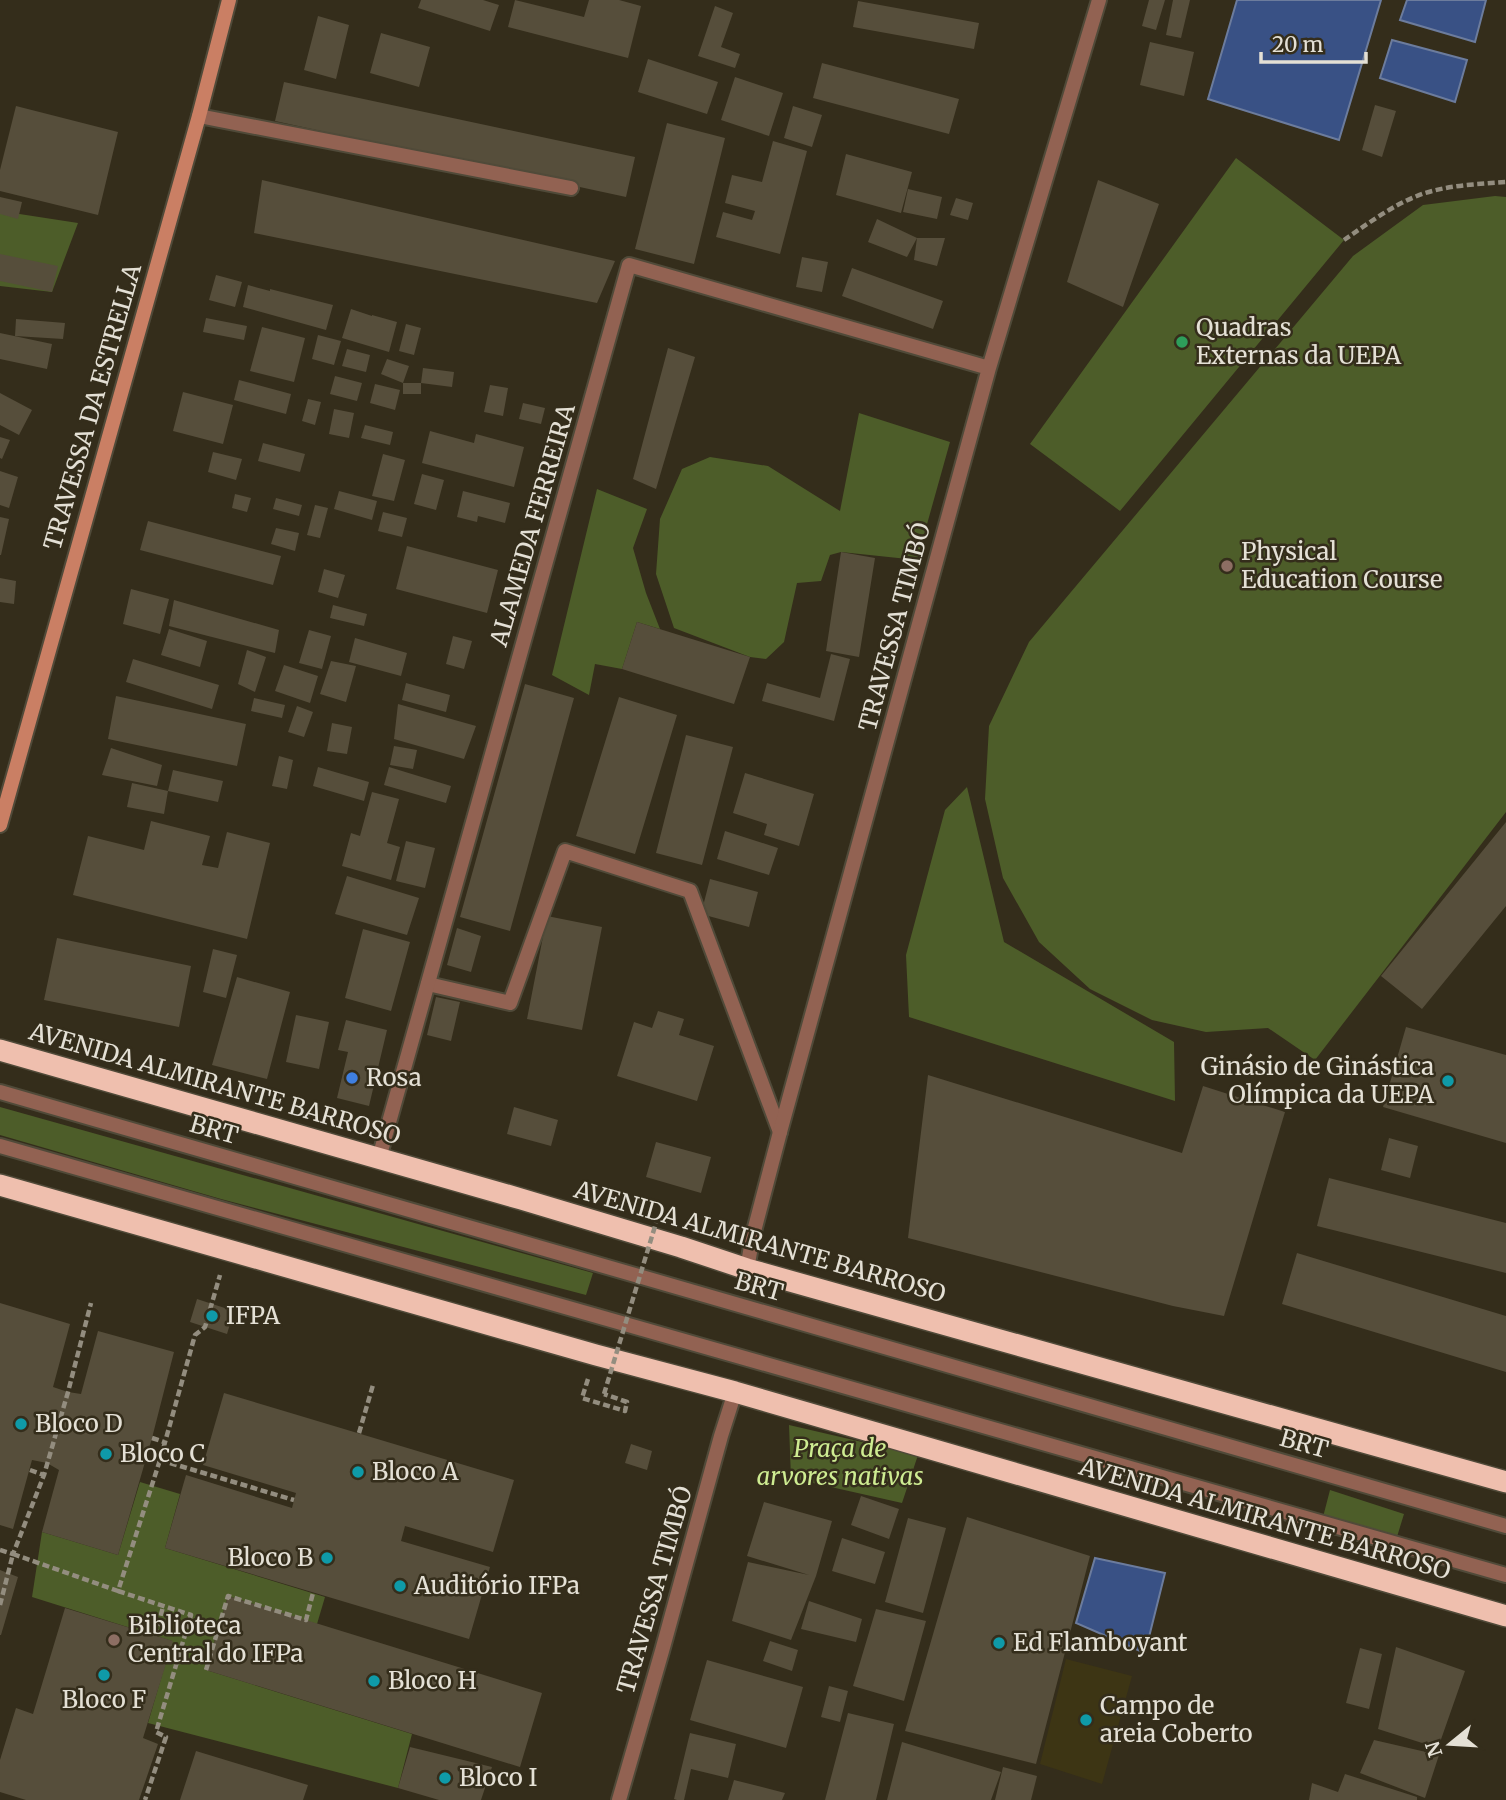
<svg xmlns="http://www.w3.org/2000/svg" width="1506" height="1800" font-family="Merriweather,serif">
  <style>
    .green { fill: #4d5d29 }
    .sand { fill: #3d3514 }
    .water { fill: #395185; stroke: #6c7c9d; stroke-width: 2 }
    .building { fill: #564e3b }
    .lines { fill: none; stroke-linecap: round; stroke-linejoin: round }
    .lane-casing { stroke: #504a39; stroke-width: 18 }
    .street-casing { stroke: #504a39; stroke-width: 18 }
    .secondary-casing { stroke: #504a39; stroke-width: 18 }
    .highway-casing { stroke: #504a39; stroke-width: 24 }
    .path { stroke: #938d7f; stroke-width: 4.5; stroke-dasharray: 7 3.5; stroke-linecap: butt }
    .lane { stroke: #926252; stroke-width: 14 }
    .street { stroke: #926252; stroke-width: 14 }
    .secondary { stroke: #ca7f64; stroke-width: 14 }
    .highway { stroke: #efbfae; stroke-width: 21 }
    .path-bridge { stroke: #938d7f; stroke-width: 4.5; stroke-dasharray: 7 3.5; stroke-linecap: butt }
    .leisure-dot { fill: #2e9e5b; stroke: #342d1b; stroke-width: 2.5 }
    .education-dot { fill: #8d6e63; stroke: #342d1b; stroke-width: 2.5 }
    .shop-dot { fill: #3f7fe0; stroke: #342d1b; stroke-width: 2.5 }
    .culture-dot { fill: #0f9aa8; stroke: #342d1b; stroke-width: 2.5 }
    .labels { text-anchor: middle; stroke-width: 5; stroke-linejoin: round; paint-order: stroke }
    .poi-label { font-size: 24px; fill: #e4e0d5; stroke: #342d1b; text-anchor: start }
    .street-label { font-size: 24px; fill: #e4e0d5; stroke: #342d1b }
    .park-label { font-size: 24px; font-style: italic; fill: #ceec92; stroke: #342d1b }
  </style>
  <rect width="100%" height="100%" fill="#342d1b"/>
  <path class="green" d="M1236,158L1344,240L1120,511L1030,444Z
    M1495,196L1506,197V812L1315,1060L1268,1028L1206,1032L1152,1020L1090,989L1039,942L1003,878L985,799L989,726L1029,642L1353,256L1423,205Z
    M0,211L78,223L52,292L0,286Z
    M859,413L950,442L917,560L841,552L830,555L821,581L797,583L784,642L766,659L750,657L674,628L656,574L660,519L682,469L710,457L768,466L840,511Z
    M597,489L647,509L633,548L646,593L660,629L637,622L622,669L595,664L589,695L552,675Z
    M967,787L1004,942L1174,1042L1175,1101L909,1017L906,955L945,810Z
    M0,1107L593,1273L586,1295L221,1199L0,1135Z
    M789,1425L918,1455L902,1503L791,1478Z
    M140,1482L180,1494L165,1548L325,1597L317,1624L228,1596L206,1670L412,1734L398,1788L148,1723L172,1641L32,1597L42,1532L118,1555Z
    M1330,1490L1404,1514L1396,1540L1323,1517Z"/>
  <path class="sand" d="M1066,1659L1132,1676L1102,1784L1040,1764Z"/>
  <path class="water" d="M1237,0H1381L1339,140L1208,99Z
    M1407,0H1486L1475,42L1400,20Z
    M1392,40L1467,60L1455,102L1380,78Z
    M1095,1558L1165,1573L1145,1653L1076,1623Z"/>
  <path class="building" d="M421,0H483L499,5L490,31L418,8Z
    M515,0L584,17L589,0H619L641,6L628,58L508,27Z
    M1149,0H1165L1156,30L1142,26Z
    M1173,0H1190L1181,38L1166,35Z
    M858,1L979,23L974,49L853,27Z
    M715,6L733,13L721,47L740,54L735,68L698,56Z
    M318,16L349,25L336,79L304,70Z
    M381,33L430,47L419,87L370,73Z
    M1150,42L1194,52L1184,96L1140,85Z
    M648,59L718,82L707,114L638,92Z
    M822,63L959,99L949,134L813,98Z
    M735,77L783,93L769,136L721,120Z
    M284,82L635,157L626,197L275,121Z
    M1375,105L1396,111L1382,157L1362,150Z
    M16,106L118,132L98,215L0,191V170Z
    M793,106L822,115L812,147L784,138Z
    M667,123L725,138L694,264L635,249Z
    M773,141L807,151L780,254L716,237L723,212L752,220L755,211L725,203L732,175L762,182Z
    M846,154L912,172L901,213L836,195Z
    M262,180L615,261L597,303L254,233Z
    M1098,180L1159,204L1123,307L1067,282Z
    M908,189L942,197L937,219L903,212Z
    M0,197L22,202L18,219L0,214Z
    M956,198L973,203L968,220L950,215Z
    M877,219L917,238H945L937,266L914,260L917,238L907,257L868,242Z
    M0,254L58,266L52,292L0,281Z
    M802,257L828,262L822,292L796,287Z
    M852,268L943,301L933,329L842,296Z
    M216,275L242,282L235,307L209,300Z
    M248,285L270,291V289L333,305L326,330L243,307Z
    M351,309L372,316V315L397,322L389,352L342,338Z
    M206,318L247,326L244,340L203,332Z
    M16,319L65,323L63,339L15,336Z
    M406,324L421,328L414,355L399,351Z
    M262,327L305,338L294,382L250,371Z
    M0,333L52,344L47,369L0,359Z
    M318,335L341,341L334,365L312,359Z
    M668,348L695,357L656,489L633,479Z
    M347,349L370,355L366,372L342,366Z
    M387,359L409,366L403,383H421V394H403V383L381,374Z
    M423,368L454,372L452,387L421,383Z
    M335,376L362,383L357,401L330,394Z
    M239,380L291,394L286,414L234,400Z
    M375,384L400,390L395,410L370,403Z
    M490,385L508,388L503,416L484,412Z
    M183,392L233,405L223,444L173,431Z
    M0,393L32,410L19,435L0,425Z
    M308,399L321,402L315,425L302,421Z
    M523,403L545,408L541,424L519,419Z
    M334,409L354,413L349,438L329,434Z
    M365,425L393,432L390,445L361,438Z
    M430,431L474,443L476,434L524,447L514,487L422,463Z
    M0,437L10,440L2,459L0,458Z
    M263,443L305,454L300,472L258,461Z
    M213,452L242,459L236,480L208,472Z
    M383,454L405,460L394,501L372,496Z
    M0,471L18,477L9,508L0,505Z
    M422,474L444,480L436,510L414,504Z
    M339,491L377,501L372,520L334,509Z
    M463,491L510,503L505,523L478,516L477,522L457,517Z
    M235,494L251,498L247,512L232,508Z
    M276,498L302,505L299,516L273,509Z
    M315,505L328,508L320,538L307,535Z
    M383,512L407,518L402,537L378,531Z
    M0,517L9,519L1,555H0Z
    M148,521L281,556L273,585L140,550Z
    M276,528L299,533L295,551L271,544Z
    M407,546L498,570L487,613L396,589Z
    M841,552L875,558L859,657L826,651Z
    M324,569L345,575L338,598L318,592Z
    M0,578L16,581L14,604L0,602Z
    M131,589L169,599L160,634L123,624Z
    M174,600L279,630L275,653L169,626Z
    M333,605L367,614L364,626L330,618Z
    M637,622L750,657L734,704L622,669Z
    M169,629L207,641L200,667L161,655Z
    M309,630L331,636L322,669L299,663Z
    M453,636L472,641L464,669L446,664Z
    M355,638L407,653L401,676L349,662Z
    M247,650L266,657L255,692L238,684Z
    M831,654L850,659L834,721L762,701L767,683L820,698Z
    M133,659L219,685L212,709L126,682Z
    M331,661L356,666L346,702L320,694Z
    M284,665L318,676L310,703L275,691Z
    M406,683L450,695L446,712L402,700Z
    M525,684L574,698L510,931L460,917Z
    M116,696L246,724L237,766L108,739Z
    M619,697L677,715L635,854L576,836Z
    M254,698L285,705L282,718L251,711Z
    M398,704L476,726L464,759L394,739Z
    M297,706L313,712L304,737L288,732Z
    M332,723L352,727L347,754L327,751Z
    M686,735L733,747L702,865L656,853Z
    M394,746L417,750L413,769L390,765Z
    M111,748L162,765L157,786L102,775Z
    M279,756L293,760L287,789L272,786Z
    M318,767L369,782L364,801L313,786Z
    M389,767L451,786L446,803L384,785Z
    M173,770L223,781L218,802L168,791Z
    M745,773L814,794L799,846L764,835L767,824L733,813Z
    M132,783L168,791L164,814L127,807Z
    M372,792L399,799L387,843L400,847L391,880L342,866L351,833L360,836Z
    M151,821L210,836L202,865L218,868L227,832L270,843L247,939L73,895L88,836L144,850Z
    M1506,822V906L1422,1009L1381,976Z
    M725,831L778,848L769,875L717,859Z
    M406,841L435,848L425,888L396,881Z
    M347,876L419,898L407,935L335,914Z
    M710,879L758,892L749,927L701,914Z
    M547,916L602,927L582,1030L527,1019Z
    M457,928L481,936L471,972L447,965Z
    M363,929L410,942L391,1011L345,998Z
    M57,938L191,966L179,1027L44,1000Z
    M213,949L237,955L226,998L203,992Z
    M237,977L290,992L267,1079L212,1065Z
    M436,997L460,1002L451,1041L427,1035Z
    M658,1011L684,1019L679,1035L714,1046L697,1101L617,1076L634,1022L652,1028Z
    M296,1015L329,1022L319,1069L286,1062Z
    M346,1020L387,1030L369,1106L337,1098L348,1052L338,1050Z
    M1406,1027L1506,1055V1143L1383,1107Z
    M928,1075L1182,1153L1203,1086L1285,1112L1224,1316L1173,1306L908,1238Z
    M514,1107L558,1120L551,1146L507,1134Z
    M1389,1138L1418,1146L1410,1178L1381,1170Z
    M656,1142L711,1157L701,1193L646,1177Z
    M1329,1178L1506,1223V1273L1317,1226Z
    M1297,1253L1506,1316V1372L1282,1304Z
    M197,1299L234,1311L227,1334L190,1322Z
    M0,1303L70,1324L53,1387L68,1392L81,1394L98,1331L174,1352L152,1438L118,1555L42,1532L59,1470L47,1463L32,1460L13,1529L0,1525Z
    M224,1393L514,1480L493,1552L405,1526L401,1541L490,1567L469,1639L165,1548L186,1475L292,1508L296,1493L203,1465Z
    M631,1444L652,1451L647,1470L625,1463Z
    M861,1496L899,1509L889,1539L851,1525Z
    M764,1502L832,1521L816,1576L791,1640L732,1621L748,1562L809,1575L747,1556Z
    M967,1517L1090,1556L1036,1764L905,1731Z
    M908,1518L946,1528L923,1613L885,1602Z
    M842,1538L885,1552L875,1584L832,1571Z
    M0,1570L18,1577L1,1635H0Z
    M228,1596L542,1693L520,1767L206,1670Z
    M809,1601L862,1619L856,1642L801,1629Z
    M65,1608L173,1641L143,1738L158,1744L139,1800H26L0,1792V1760L16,1708L33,1714Z
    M876,1609L926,1621L904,1701L853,1686Z
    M770,1641L798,1650L792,1671L763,1661Z
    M1396,1647L1465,1671L1438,1748L1378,1729Z
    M1360,1648L1382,1654L1369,1709L1346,1703Z
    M707,1660L803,1687L786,1748L690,1720Z
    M829,1686L848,1691L840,1722L821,1717Z
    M848,1713L894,1724L876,1800H825Z
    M690,1733L736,1744L728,1778L691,1769L684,1800H677L674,1799Z
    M1374,1740L1439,1755L1425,1798L1360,1773Z
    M902,1742L1001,1772L991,1800H887Z
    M410,1747L492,1767L481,1800H439L398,1788Z
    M196,1751L308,1785L303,1800H180Z
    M1003,1767L1037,1776L1031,1800H995Z
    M1345,1774L1417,1797V1800H1309L1312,1783L1338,1792Z
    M734,1780L754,1785L785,1793L782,1800H728Z"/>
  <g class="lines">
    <g class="lane-casing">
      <path id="lane" d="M428,984L510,1003L565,851L690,891L780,1132
        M0,1092L1506,1526
        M0,1146L1506,1575"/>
    </g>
    <g class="street-casing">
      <path id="street" d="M199,116L571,188
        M379,1158L629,265L989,368
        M747,1269L753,1235L780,1132L989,368L1099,0
        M619,1800L662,1651L721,1436L735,1392"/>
    </g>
    <g class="secondary-casing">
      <path id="secondary" d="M0,825L199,116L229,0"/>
    </g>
    <g class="highway-casing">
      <path id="highway" d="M0,1050L521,1199L681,1247L747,1269L1506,1482
        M0,1185L596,1355L735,1392L1506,1616"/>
    </g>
    <path class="path" d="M1344,240C1369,223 1395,203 1425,193C1451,185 1479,184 1506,182
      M588,1379L582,1398L625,1411L627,1402L604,1394
      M359,1433L373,1385
      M152,1438L164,1442
      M160,1460L294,1500
      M30,1470L44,1475
      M0,1550L13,1554L44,1475L68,1392L91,1303
      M118,1591L191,1615L156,1732L166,1737L145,1800
      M0,1605L13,1554L118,1591L160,1460L195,1335L205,1327L220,1275
      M155,1636L163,1607
      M206,1670L228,1596L306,1620L313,1593"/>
    <use href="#lane" class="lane"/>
    <use href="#street" class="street"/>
    <use href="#secondary" class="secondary"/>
    <use href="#highway" class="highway"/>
    <path class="path-bridge" d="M604,1394L656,1223"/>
  </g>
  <circle class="leisure-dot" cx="1182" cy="342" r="7"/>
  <g class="education-dot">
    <circle cx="1227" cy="566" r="7"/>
    <circle cx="114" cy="1640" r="7"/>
  </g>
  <circle class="shop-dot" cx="352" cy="1078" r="7"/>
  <g class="culture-dot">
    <circle cx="1448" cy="1081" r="7"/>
    <circle cx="212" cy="1316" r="7"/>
    <circle cx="21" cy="1424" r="7"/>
    <circle cx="106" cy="1454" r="7"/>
    <circle cx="358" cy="1472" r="7"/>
    <circle cx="327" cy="1558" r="7"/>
    <circle cx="400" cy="1586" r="7"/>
    <circle cx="999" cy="1643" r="7"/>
    <circle cx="104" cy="1675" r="7"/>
    <circle cx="374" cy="1681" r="7"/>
    <circle cx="1086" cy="1720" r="7"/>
    <circle cx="445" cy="1778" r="7"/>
  </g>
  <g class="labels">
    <g class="poi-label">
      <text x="1196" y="336">Quadras<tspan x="1196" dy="28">Externas da UEPA</tspan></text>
      <text x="1241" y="560">Physical<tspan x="1241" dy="28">Education Course</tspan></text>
      <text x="1434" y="1075" text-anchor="end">Ginásio de Ginástica<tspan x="1434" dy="28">Olímpica da UEPA</tspan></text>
      <text x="366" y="1086">Rosa</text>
      <text x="226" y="1324">IFPA</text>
      <text x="35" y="1432">Bloco D</text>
      <text x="120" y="1462">Bloco C</text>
      <text x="372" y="1480">Bloco A</text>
      <text x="313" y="1566" text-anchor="end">Bloco B</text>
      <text x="414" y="1594">Auditório IFPa</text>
      <text x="128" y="1634">Biblioteca<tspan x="128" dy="28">Central do IFPa</tspan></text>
      <text x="1013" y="1651">Ed Flamboyant</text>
      <text x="388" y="1689">Bloco H</text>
      <text x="104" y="1708" text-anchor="middle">Bloco F</text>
      <text x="1100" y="1714">Campo de<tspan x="1100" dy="28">areia Coberto</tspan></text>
      <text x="459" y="1786">Bloco I</text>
    </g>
    <g class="street-label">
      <text transform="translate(93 407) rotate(-74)" y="8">TRAVESSA DA ESTRELLA</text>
      <text transform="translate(533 525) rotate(-74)" y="8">ALAMEDA FERREIRA</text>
      <text transform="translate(895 627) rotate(-75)" y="8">TRAVESSA TIMBÓ</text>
      <text transform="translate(215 1084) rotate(16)" y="8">AVENIDA ALMIRANTE BARROSO</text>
      <text transform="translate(214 1130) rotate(16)" y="8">BRT</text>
      <text transform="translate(760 1242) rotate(16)" y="8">AVENIDA ALMIRANTE BARROSO</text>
      <text transform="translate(759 1287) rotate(16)" y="8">BRT</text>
      <text transform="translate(1304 1444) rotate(16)" y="8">BRT</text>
      <text transform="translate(1265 1519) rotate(16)" y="8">AVENIDA ALMIRANTE BARROSO</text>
      <text transform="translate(655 1590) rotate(-74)" y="8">TRAVESSA TIMBÓ</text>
    </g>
    <g class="park-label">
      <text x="840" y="1457">Praça de<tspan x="840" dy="28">arvores nativas</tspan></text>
    </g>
  </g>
  <g transform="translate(1450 1744) rotate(252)" stroke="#342d1b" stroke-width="5" paint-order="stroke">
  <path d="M0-5L12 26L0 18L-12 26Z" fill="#e4e0d5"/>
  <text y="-10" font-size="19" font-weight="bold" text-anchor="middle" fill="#e4e0d5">N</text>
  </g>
  <path d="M1261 52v10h105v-10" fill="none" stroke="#e4e0d5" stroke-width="3.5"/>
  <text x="1272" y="52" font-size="21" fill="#e4e0d5" stroke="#342d1b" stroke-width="5" paint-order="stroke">20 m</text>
</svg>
